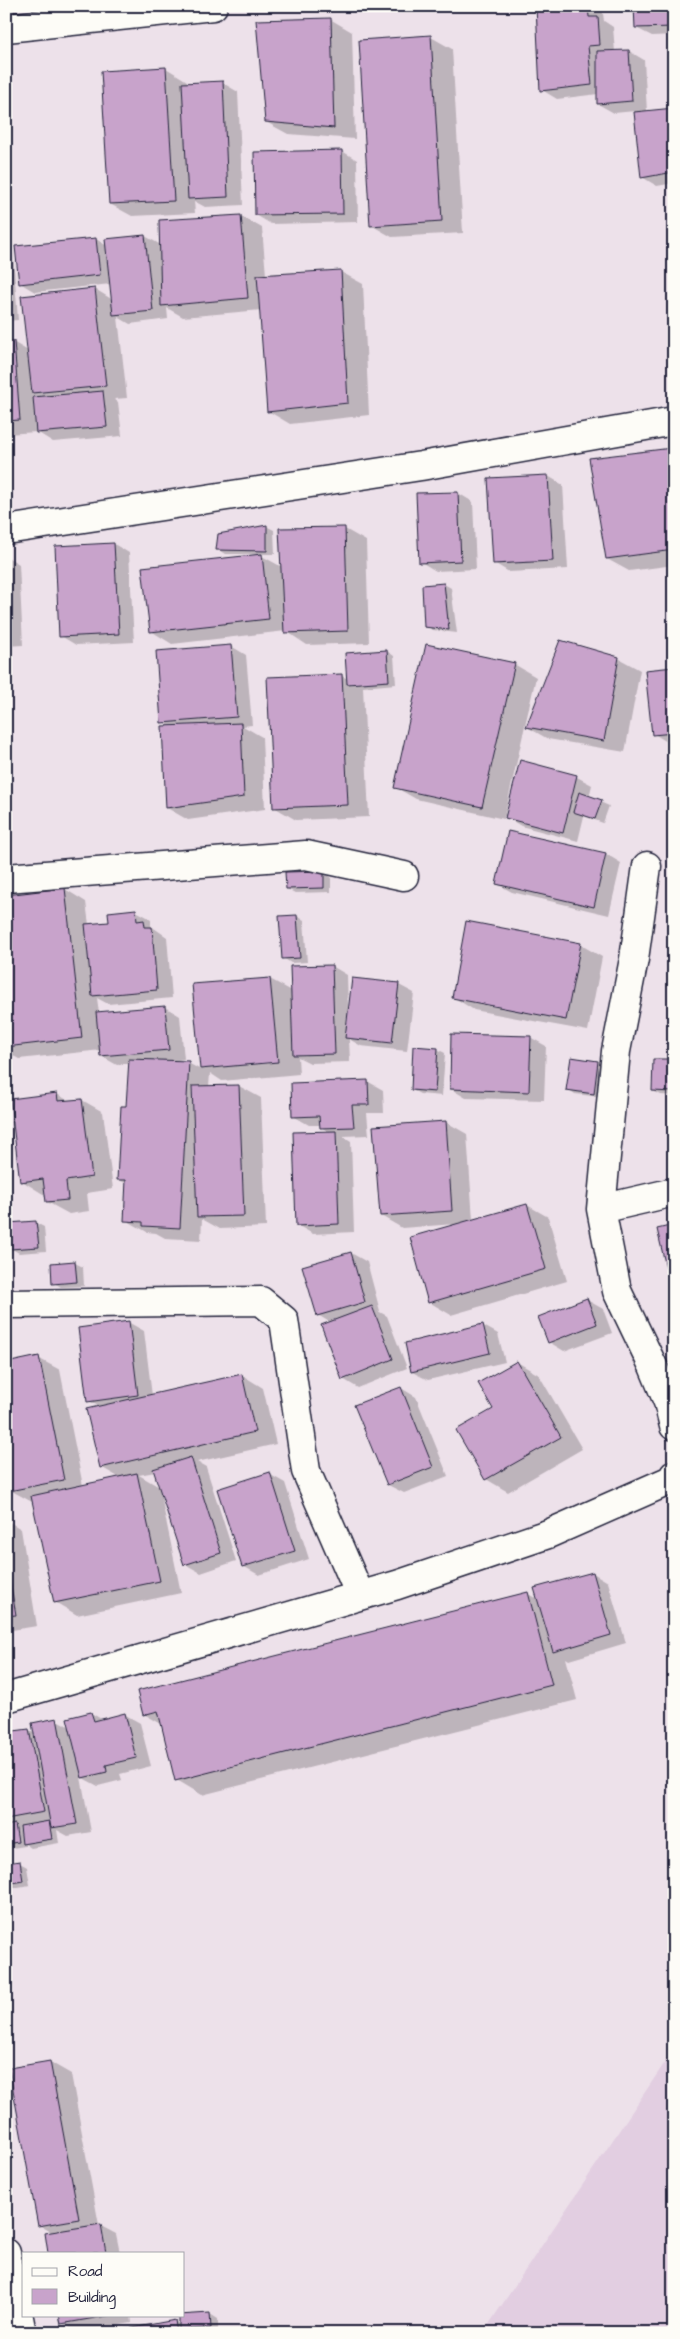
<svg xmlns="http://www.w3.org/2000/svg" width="680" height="2339" font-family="'Architects Daughter',sans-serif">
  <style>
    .built { fill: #e2cee1 }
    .shadow { fill: #0003; fill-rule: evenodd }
    .building { fill: #c8a3cb; stroke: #22223b }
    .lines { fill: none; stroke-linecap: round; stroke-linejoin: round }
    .minor-casing { stroke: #22223b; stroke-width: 31 }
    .minor { stroke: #fdfcf7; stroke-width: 28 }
  </style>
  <rect width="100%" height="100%" fill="#ede1ea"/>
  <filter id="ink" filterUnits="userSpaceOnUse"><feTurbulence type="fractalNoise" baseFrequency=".02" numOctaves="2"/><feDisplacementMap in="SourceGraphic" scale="10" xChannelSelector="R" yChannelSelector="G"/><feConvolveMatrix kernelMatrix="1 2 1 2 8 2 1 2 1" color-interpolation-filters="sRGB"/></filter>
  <g filter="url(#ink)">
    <path class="built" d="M674,2049V2333H483Z"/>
    <path class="shadow" d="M537,6H602L604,21L613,27L615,52L629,51L644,60L647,112L674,109V183L657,186L642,177L635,111L614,113L598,104V94L557,99L542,90Z
      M674,6V35L652,36L636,28Z
      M330,19L352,32L355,139L288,134L266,122Z
      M431,37L452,49L463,233L392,237L371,225Z
      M166,68L187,81V84L223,83L238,92L243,205L205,207L194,201L195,213L132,216L110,204Z
      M342,151L357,160L358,222L271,224L256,215Z
      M241,216L262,228L266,275L341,272L363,284L369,415L290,424L268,411L261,310L183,317L167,308L168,319L130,324L118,317L127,398L114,399L118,402L122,436L53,442L37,432L6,434V343L13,342L28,351L95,289L113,300L111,284L35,292L20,283L96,239L107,246L145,236L161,245Z
      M6,250L13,254L18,320L6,321Z
      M672,449L674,451V565L629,571L607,559Z
      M548,476L563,485L568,569L509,572L494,563Z
      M458,493L473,502L476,569L436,571L421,562Z
      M266,526L274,530L275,554H225L217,549Z
      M345,529L366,541L369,643L307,645L286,631L172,644L151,631L260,555L282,567Z
      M114,544L129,553L134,642L76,645L61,636Z
      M6,556L19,564L23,645L6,646Z
      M444,584L451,588L457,633L433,630L426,626Z
      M231,646L246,655L252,725L243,726L262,737L265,809L188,820L167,808L171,727L163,722Z
      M387,651L394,656L396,684L363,687L369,817L296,820L274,807L342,676L348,679Z
      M618,658L640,670L625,752L548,739L527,727Z
      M514,664L536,677L505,814L577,777L592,785L589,797L609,806L603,823L584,816L578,841L521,826L504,816V819L416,799L395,787Z
      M674,668V743H669L654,734Z
      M509,833L606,854L621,863L609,915L512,892L497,884Z
      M323,873L331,877V892L295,893L287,889Z
      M65,889L86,902L89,925L110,924L136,911L151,919V926L167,937L172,998L108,1004L97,998L99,1013L165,1007L180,1016L184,1059L168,1062L188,1063L201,1070L193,985L270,979L292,991L332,966L347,975L348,1008L399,985L414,993L407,1051L361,1046L349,1039L350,1062L310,1063L298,1057L299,1074L222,1081L210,1073L209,1087L239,1086L261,1098L266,1227L220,1229L202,1219L201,1240L165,1238L156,1233L147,1232L126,1220L127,1184L118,1179L127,1107L130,1063L117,1065L101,1056V1050L19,1059L6,1052V896Z
      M297,916L304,920L307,962L291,963L283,958Z
      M581,945L602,957L588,1031L474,1010L453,997Z
      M530,1037L546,1046L544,1100L466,1098L451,1089Z
      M437,1049L445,1053L442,1096L420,1094L412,1090Z
      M674,1060V1096L661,1095L653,1091Z
      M597,1062L605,1066L601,1097L575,1094L568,1089Z
      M367,1081L383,1090L384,1113H367L369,1135L343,1136L351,1141L354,1232L313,1234L297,1225L329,1132L321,1127V1125H309L293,1116Z
      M57,1094L69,1101L82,1100L103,1112L113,1189L87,1193L89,1211L69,1214L47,1202L46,1193L43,1194L22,1181Z
      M446,1122L467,1134L473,1220L527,1205L548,1217L567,1281L451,1315L429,1302L455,1224L402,1228L381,1216Z
      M36,1223L44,1227L46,1251L19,1253L12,1249Z
      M351,1253L367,1262L380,1311H378L387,1316L407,1368L358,1388L343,1379L331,1323L318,1315Z
      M75,1263L83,1267L84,1286L61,1287L54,1283Z
      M587,1300L603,1309L612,1333L564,1351L549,1342Z
      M128,1322L144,1331L152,1396L242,1375L263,1388L276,1444L197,1462L206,1467L236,1561L201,1573L185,1564L161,1490L160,1491L181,1593L77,1615L55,1602L34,1503L10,1490L38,1358L60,1370L83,1486L120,1478L101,1467L100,1407L89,1401ZM155,1472L161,1488L139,1475Z
      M482,1325L498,1334L505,1362L428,1380L412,1372Z
      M517,1362L539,1375L582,1449L508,1492L486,1479L458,1431L494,1410Z
      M401,1388L416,1397L448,1476L404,1493L388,1485L356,1406Z
      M269,1474L285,1483L309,1559L259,1575L243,1566Z
      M6,1520L21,1529L37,1626L6,1631Z
      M593,1573L608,1582L626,1643L569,1660L566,1658L577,1700L202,1795L177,1780L163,1725L144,1714L528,1594L539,1600Z
      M91,1713L103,1720L124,1714L140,1723L151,1766L120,1774L122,1780L98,1786L81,1777L91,1832L68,1836L57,1830L59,1843L31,1848L25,1844V1846L6,1849V1734L29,1730L35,1734L57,1720L70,1727Z
      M20,1863L27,1867L30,1885L6,1889V1864Z
      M50,2062L71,2074L99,2225L116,2234L120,2253H49L53,2233L39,2225Z
      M210,2314L218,2319V2332L112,2333L174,2321L181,2325Z
      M60,2315H131L132,2323L77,2332L62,2323Z"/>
    <path class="building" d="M536,6H588L589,17H598L600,45L588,46L592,85L540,91Z
      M634,6H674V27L635,28Z
      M331,18L334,128L265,122L256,20Z
      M431,35L442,221L370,226L359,40Z
      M629,50L632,101L597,104V51Z
      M166,67L174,201L109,204L101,71Z
      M223,81L228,197L188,199L182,83Z
      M674,108V172L641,178L634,112Z
      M342,150L343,214L255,215L254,152Z
      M241,215L248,298L161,306L159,220Z
      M145,235L153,311L113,315L105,239Z
      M96,238L100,275L19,284L15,246Z
      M341,270L348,403L267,412L257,275Z
      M95,288L106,386L32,393L21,296Z
      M6,341H14L20,420L6,421Z
      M103,391L107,427L36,433L33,397Z
      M672,448L674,550L606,559L589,458Z
      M548,475L553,561L493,564L488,478Z
      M458,492L461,561L419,563L416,493Z
      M267,525V551L216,550L218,534Z
      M345,527L348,631L284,633L279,528Z
      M114,543L119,634L59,637L55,546Z
      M262,554L269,619L150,632L142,567Z
      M444,583L449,630L424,627L422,585Z
      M560,640L619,657L604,741L526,727Z
      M426,644L515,663L482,807L394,788Z
      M231,645L237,717L161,723L156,651Z
      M387,650L389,681L347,684L345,653Z
      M674,667V733L652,735L645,670Z
      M342,674L348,805L273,808L267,677Z
      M241,723L244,797L166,808L162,726Z
      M520,760L577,775L563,833L505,818Z
      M579,792L602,800L595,819L573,812Z
      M508,831L606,853L594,907L496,884Z
      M324,871V888L286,889L285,872Z
      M65,888L82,1038L6,1047V895Z
      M136,909L137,921L144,920L145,927H152L157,990L92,996L85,924L109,922L108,912Z
      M297,915L300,958L282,959L279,916Z
      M466,921L581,943L566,1020L452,998Z
      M332,965L335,1054L293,1055L290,966Z
      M270,978L278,1062L200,1069L192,984Z
      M352,978L399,983L392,1043L345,1038Z
      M165,1006L169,1050L100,1056L96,1012Z
      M451,1034L531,1036L529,1092L450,1089Z
      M413,1046L438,1048L435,1092L411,1090Z
      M571,1057L598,1061L594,1094L566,1090Z
      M129,1059L189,1061L180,1228L143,1226V1222L124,1221L126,1180H117L121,1106H126Z
      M653,1059H674L673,1092L652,1091Z
      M368,1080L369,1105H352L354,1127L320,1128L319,1116L292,1117L291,1083Z
      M239,1085L244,1216L197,1217L192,1086Z
      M57,1093L58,1101L82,1099L92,1177L66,1181L68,1200L46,1202L43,1179L20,1182L10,1099Z
      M446,1121L452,1211L380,1216L373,1126Z
      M336,1131L339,1224L296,1226L293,1132Z
      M527,1204L546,1269L428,1303L410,1237Z
      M36,1221L39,1247L10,1249L8,1223Z
      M674,1225V1302L657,1229Z
      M351,1252L365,1302L317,1316L302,1266Z
      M75,1261L77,1282L52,1284L51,1263Z
      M587,1298L597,1324L548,1343L538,1317Z
      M372,1306L393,1359L342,1380L321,1325Z
      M129,1321L138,1395L87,1402L78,1328Z
      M483,1324L490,1353L411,1372L405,1343Z
      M39,1356L64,1480L9,1491L6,1478V1363Z
      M517,1361L561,1437L485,1480L456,1430L493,1409L478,1383Z
      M242,1374L255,1432L100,1468L86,1409Z
      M401,1387L433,1467L387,1485L354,1405Z
      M191,1457L221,1553L184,1565L153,1469Z
      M270,1472L295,1551L242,1567L217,1489Z
      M137,1473L160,1581L54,1603L31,1496Z
      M6,1557L16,1615L6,1616Z
      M593,1572L611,1635L553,1652L534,1588Z
      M528,1592L552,1685L175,1781L158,1711L143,1715L137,1691Z
      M91,1712L94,1721L125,1713L136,1758L106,1765L107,1772L82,1778L67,1718Z
      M57,1718L77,1824L51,1828L32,1723Z
      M29,1729L44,1812L6,1819V1732Z
      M49,1821L52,1839L22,1844L20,1826Z
      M15,1824L18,1842L6,1844V1826Z
      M20,1861L23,1881L6,1884V1863Z
      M50,2061L79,2219L38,2226L9,2068Z
      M101,2224L106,2253H48L45,2233Z
      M210,2313L211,2328L179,2329V2315Z
      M59,2315H112L61,2324Z
      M175,2320L177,2333H106Z"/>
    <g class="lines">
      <g class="minor-casing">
        <path id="minor" d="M6,28L213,6
          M6,530L421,466L674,421
          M647,866L634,959L616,1051L601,1209L617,1291L653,1366L668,1402L674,1426
          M6,878L306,855L404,876
          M601,1209L674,1192
          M6,1304L261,1301L284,1320L306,1471L360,1595
          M6,1698L397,1585L548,1534L673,1479L674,1475
          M6,2253L22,2333"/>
      </g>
      <use href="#minor" class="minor"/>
    </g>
  </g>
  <rect width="680" height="2339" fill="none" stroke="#fdfcf7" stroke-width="25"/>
  <rect x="12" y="12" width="655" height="2314" fill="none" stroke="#22223b" stroke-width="2" filter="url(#ink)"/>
  <rect x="22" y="2252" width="162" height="65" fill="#fdfcf7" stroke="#a5a5ac"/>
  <rect x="32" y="2268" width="25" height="8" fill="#fdfcf7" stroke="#a5a5ac"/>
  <text x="68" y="2276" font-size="15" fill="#22223b">Road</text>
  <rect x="32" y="2289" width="25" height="15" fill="#c8a3cb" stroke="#a5a5ac"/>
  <text x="68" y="2302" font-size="15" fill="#22223b">Building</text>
</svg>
